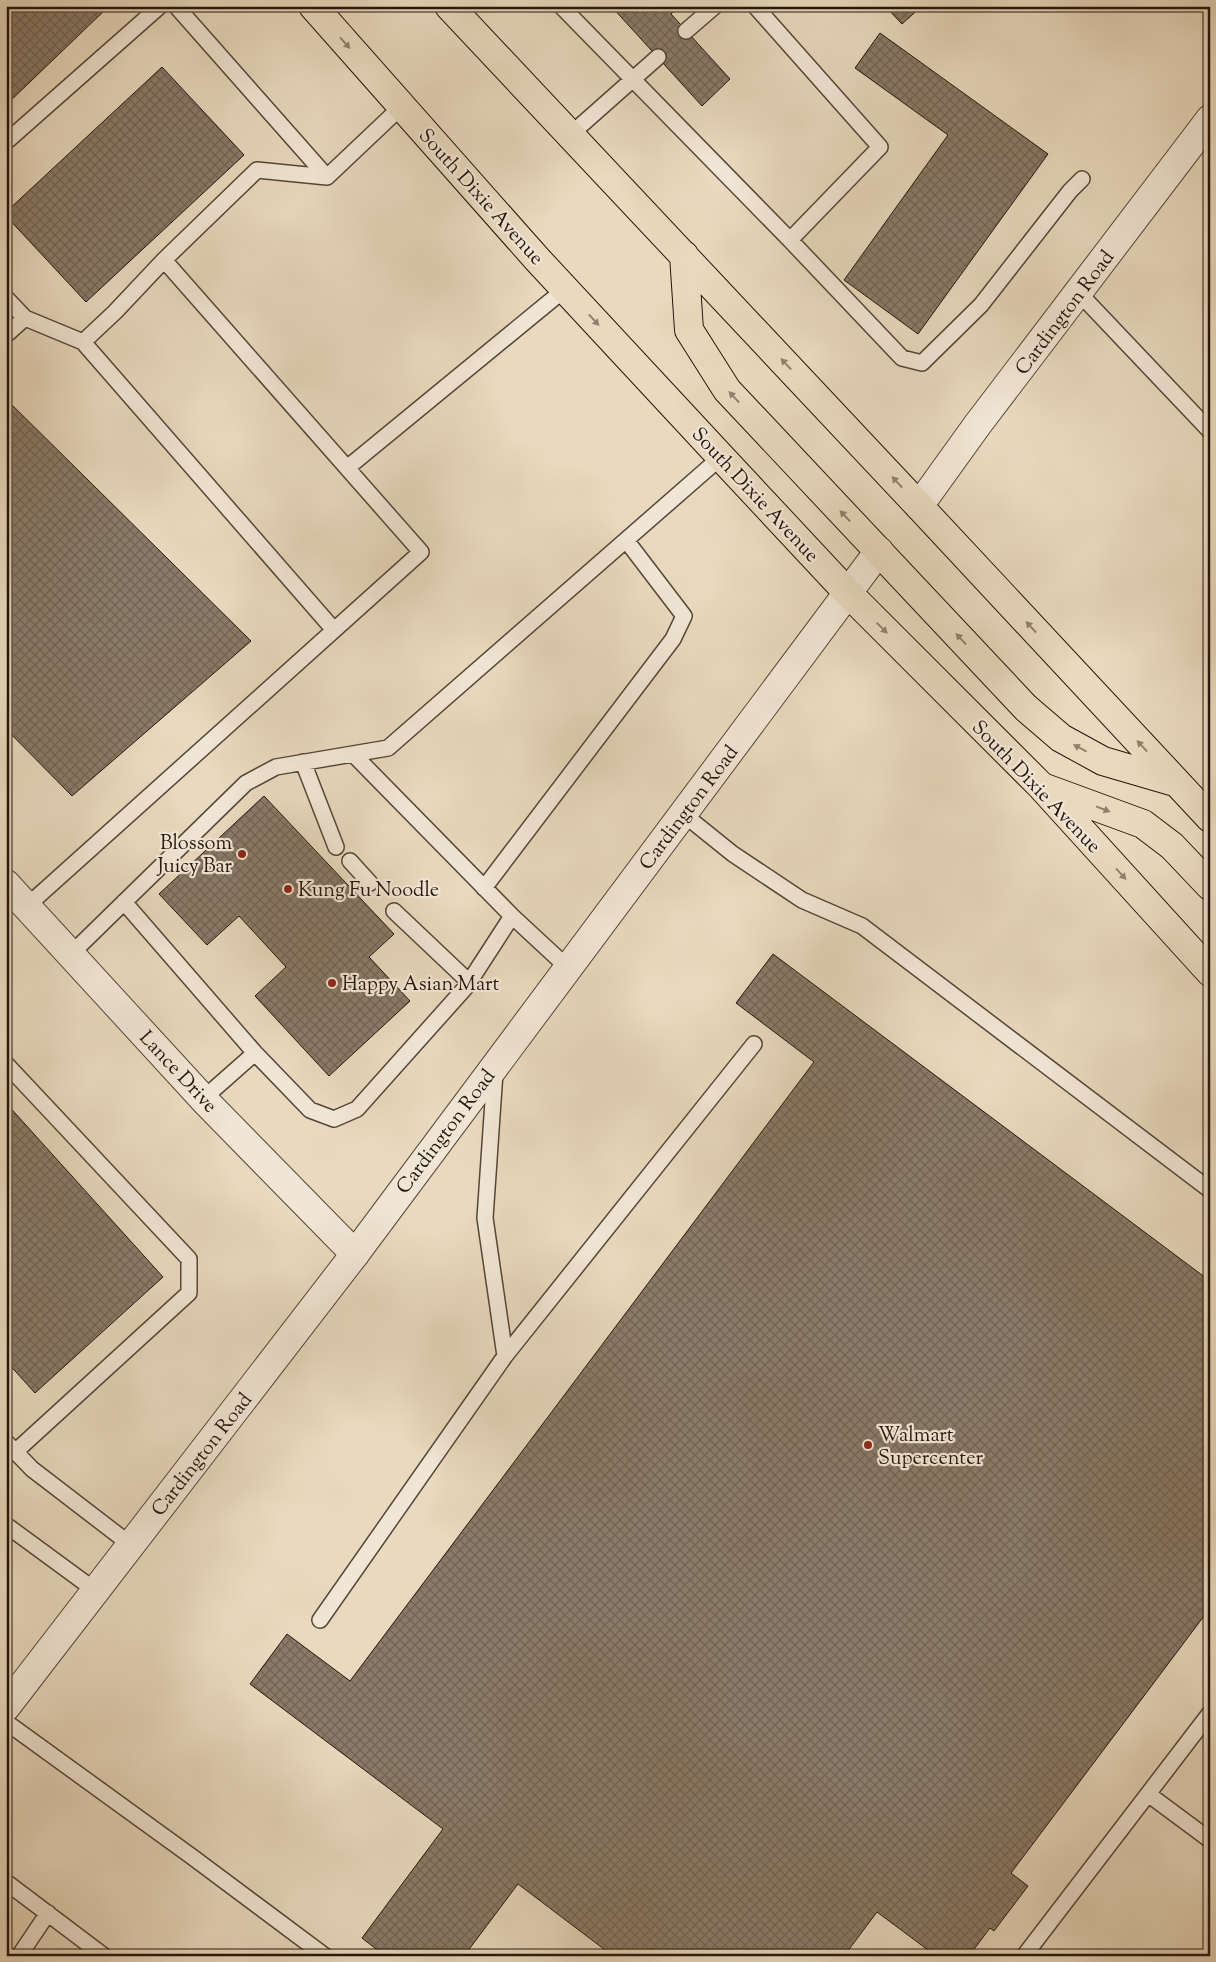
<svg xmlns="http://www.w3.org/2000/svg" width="1216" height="1962" font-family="'Sorts Mill Goudy',serif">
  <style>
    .building { fill: url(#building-cross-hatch); stroke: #24150c }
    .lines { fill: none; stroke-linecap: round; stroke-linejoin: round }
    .service-casing { stroke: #554638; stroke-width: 18 }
    .minor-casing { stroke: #554638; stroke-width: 30 }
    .tertiary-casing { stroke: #554638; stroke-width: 30 }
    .primary-casing { stroke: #24150c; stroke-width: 30 }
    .service { stroke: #f1e6d5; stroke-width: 15 }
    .minor { stroke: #f1e6d5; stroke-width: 28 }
    .tertiary { stroke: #f1e6d5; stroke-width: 28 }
    .primary { stroke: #e9d9be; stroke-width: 28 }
    .oneway { fill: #90816e }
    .poi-dot { fill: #8f2418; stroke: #f1e6d5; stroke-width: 2 }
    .labels { text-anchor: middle; stroke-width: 4.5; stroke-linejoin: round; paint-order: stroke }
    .street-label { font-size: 20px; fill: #24150c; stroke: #f1e6d5 }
    .poi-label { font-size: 20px; fill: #24150c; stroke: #f1e6d5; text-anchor: start }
  </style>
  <defs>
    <pattern id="building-cross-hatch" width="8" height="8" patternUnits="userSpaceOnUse" patternTransform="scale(1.25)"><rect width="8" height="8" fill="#8a7b69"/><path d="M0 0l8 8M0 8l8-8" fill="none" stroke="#716455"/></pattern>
  </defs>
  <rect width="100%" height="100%" fill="#e9d9be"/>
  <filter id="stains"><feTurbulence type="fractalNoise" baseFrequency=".004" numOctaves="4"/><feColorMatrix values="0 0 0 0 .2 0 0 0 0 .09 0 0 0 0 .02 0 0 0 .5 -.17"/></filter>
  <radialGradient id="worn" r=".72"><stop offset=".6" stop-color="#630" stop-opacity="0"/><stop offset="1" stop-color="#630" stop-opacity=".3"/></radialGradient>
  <path class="building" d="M6,6H104L106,9L6,105Z
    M611,6H680L671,14L730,79L702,106Z
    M885,6H922L902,24Z
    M880,33L1048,154L918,334L844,280L948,135L855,68Z
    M162,67L244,155L86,302L6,216V212Z
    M6,399L251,641L72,796L6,729Z
    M264,796L394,934L369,957L410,1001L329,1076L255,996L286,967L239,916L207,945L159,894Z
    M773,954L1210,1281V1608L1011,1873L1028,1886L994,1931L990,1928L969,1956H955L951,1953L949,1956H936L877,1912L844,1956H613L518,1884L464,1956H385L362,1938L443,1829L250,1684L287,1634L350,1681L814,1062L736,1003Z
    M6,1103L163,1277L35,1393L6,1361Z"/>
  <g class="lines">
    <g class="service-casing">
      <path id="service" d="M176,6L327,177
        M561,6L790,240L902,358L922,363L981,305L1070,191L1082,179
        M755,6L880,147L790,240
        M686,31L715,6
        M570,135L658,57
        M6,142L160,6
        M1079,293L1210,431
        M6,298L25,318L6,335
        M25,318L83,342L334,630
        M83,342L115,312L164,260
        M347,468L565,289
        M303,762L336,847
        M682,813L733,854L802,900L862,926L1210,1190
        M350,861L370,883
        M484,888L673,639L684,616L626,540
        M124,902L255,1053L310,1110L334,1119L357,1109L466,987L512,916L353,754
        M27,906L421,552L164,260L257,170L327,177L402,106
        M394,911L469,982
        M512,916L567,967
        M71,954L246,783L276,767L388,748L721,457
        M6,1064L189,1259V1293L15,1452
        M204,1098L255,1053
        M505,1356L754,1044
        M6,1442L32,1469L131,1545
        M6,1525L96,1591
        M320,1620L505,1356L485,1218L495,1072
        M6,1722L191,1856L325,1956
        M1148,1794L1210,1840
        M6,1882L104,1956
        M19,1956L48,1913
        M1024,1956L1210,1713"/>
    </g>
    <g class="minor-casing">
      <path id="minor" d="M919,506L978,424L1210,119
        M6,884L207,1103L355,1254"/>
    </g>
    <g class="tertiary-casing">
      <path id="tertiary" d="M6,1707L355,1254L879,551"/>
    </g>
    <g class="primary-casing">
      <path id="primary" d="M313,6L537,259L721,457L848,593L1041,786L1210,972
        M449,6L919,506L1210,818
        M684,255L689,330L727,390L1026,708L1061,738L1103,761L1175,782
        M1045,788L1143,824L1172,846L1210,886"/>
    </g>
    <use href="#service" class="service"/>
    <use href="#minor" class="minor"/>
    <use href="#tertiary" class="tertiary"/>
    <use href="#primary" class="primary"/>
  </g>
  <defs><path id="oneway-solid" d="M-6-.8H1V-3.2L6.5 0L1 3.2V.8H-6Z" transform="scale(1.25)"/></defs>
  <g class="oneway">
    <use href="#oneway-solid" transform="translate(345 43) rotate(48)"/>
    <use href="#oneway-solid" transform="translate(594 320) rotate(47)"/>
    <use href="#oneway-solid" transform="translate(786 364) rotate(-133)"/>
    <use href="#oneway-solid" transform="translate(734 397) rotate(-133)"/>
    <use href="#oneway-solid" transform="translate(897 482) rotate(-133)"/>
    <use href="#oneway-solid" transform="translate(845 516) rotate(-133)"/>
    <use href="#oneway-solid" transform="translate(1031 627) rotate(-133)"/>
    <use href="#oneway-solid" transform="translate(882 628) rotate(45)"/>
    <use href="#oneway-solid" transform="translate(961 639) rotate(-133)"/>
    <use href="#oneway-solid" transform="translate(1142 746) rotate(-133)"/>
    <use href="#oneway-solid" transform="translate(1080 748) rotate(-152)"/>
    <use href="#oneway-solid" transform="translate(1103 809) rotate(21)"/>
    <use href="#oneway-solid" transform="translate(1121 874) rotate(48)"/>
  </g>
  <g class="poi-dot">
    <circle cx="242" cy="854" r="5"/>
    <circle cx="288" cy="889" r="5"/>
    <circle cx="332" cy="983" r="5"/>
    <circle cx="868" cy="1445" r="5"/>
  </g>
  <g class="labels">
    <g class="street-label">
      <text transform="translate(482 196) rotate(48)" y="7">South Dixie Avenue</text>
      <text transform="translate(1064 312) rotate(-53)" y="7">Cardington Road</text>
      <text transform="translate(756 494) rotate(47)" y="7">South Dixie Avenue</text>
      <text transform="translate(1037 786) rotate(46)" y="7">South Dixie Avenue</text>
      <text transform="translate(688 807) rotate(-53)" y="7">Cardington Road</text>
      <text transform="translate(179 1071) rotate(47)" y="7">Lance Drive</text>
      <text transform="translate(445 1131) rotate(-53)" y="7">Cardington Road</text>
      <text transform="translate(201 1454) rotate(-52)" y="7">Cardington Road</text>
    </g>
    <g class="poi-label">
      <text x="232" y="849" text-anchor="end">Blossom<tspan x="232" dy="23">Juicy Bar</tspan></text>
      <text x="298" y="896">Kung Fu Noodle</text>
      <text x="342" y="990">Happy Asian Mart</text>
      <text x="878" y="1441">Walmart<tspan x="878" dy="23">Supercenter</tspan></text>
    </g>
  </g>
  <rect width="1216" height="1962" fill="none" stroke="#e9d9be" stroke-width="25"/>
  <rect x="8" y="8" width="1201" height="1947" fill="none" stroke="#24150c" stroke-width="2.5"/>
  <rect x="12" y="12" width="1191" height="1937" fill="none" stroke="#24150c"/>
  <rect width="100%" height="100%" filter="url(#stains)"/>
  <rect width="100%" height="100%" fill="url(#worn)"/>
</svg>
